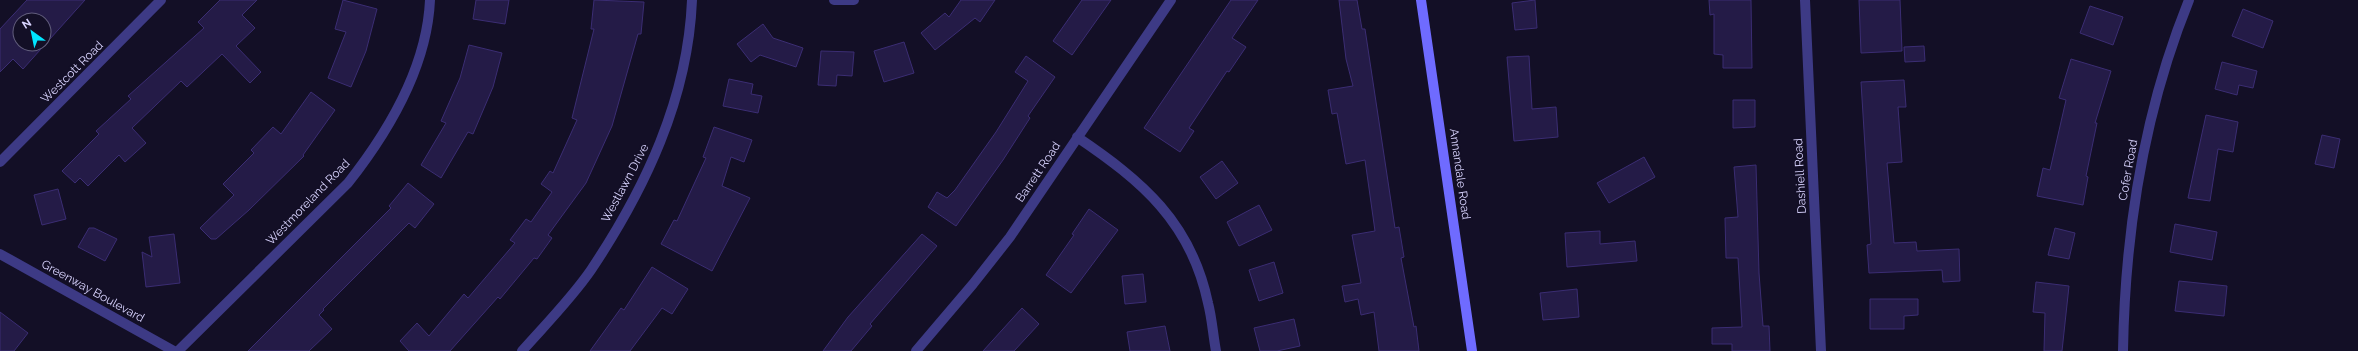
<svg xmlns="http://www.w3.org/2000/svg" width="2358" height="351" font-family="Raleway,sans-serif">
  <style>
    .building { fill: #241b47; stroke: #3b2d73; fill-rule: evenodd }
    .lines { fill: none; stroke-linecap: round; stroke-linejoin: round }
    .minor { stroke: #3d3a85; stroke-width: 10 }
    .secondary { stroke: #6f6bff; stroke-width: 10 }
    .labels { text-anchor: middle; stroke-width: 3.5; stroke-linejoin: round; paint-order: stroke }
    .street-label { font-size: 12px; fill: #d9d4ff; stroke: #130f26 }
  </style>
  <rect width="100%" height="100%" fill="#130f26"/>
  <path class="building" d="M27,0H85L23,69L13,59L0,72V29ZM20,20H44V44H20Z
    M220,0H257L242,15L255,28L236,46L261,72L250,83L222,54L187,87L181,81L132,128L146,143L125,162L119,155L88,186L80,178L75,183L62,171L99,134L96,131L131,99L128,96L204,28L198,22Z
    M343,0L377,9L366,51L351,87L328,78L346,32L335,29Z
    M476,0H509L505,24L473,19Z
    M594,0L644,2L641,34H638L612,126L586,183L548,235L552,238L537,259L534,258L500,299L498,297L450,351H409L400,341L417,323L429,336L464,294L468,298L515,243L510,240L526,219L531,222L552,192L541,184L550,171L553,173L577,120L572,118L594,29H591Z
    M961,0H995L980,22L975,18L935,50L921,33L945,13L949,17Z
    M1082,0H1111L1072,55L1053,41Z
    M1231,0H1258L1232,38L1246,47L1229,72L1227,71L1189,128L1194,131L1180,152L1144,128Z
    M1339,0H1357L1362,29H1365L1395,228L1399,227L1404,257L1401,258L1414,327L1416,326L1419,351H1379L1374,312L1361,315L1358,299L1345,302L1342,286L1361,283L1352,235L1375,231L1365,160L1346,164L1337,113L1332,114L1328,90L1353,86L1346,59Z
    M1535,0L1537,28L1515,30L1512,3Z
    M1709,0H1751L1752,68H1723V55L1714,54V14L1710,15Z
    M1859,0H1900L1902,51L1861,53Z
    M2090,6L2123,17L2113,45L2080,33Z
    M2243,9L2273,21L2263,48L2232,36Z
    M763,24L773,38L803,48L796,67L760,55L751,62L737,44Z
    M904,42L914,73L884,82L874,51Z
    M469,45L502,53L493,87L473,134L468,132L441,178L421,165L446,123L441,121L460,78Z
    M1924,46L1925,61L1905,62L1904,47Z
    M821,51L854,52L852,76L837,75L836,86L818,85Z
    M1026,56L1055,77L1028,116L1030,118L1003,160L956,226L928,207L937,192L947,198L955,190L996,132L1028,81L1015,72Z
    M1529,56L1532,109L1556,107L1558,137L1514,141L1507,57Z
    M2071,59L2111,71L2095,123H2097L2086,176L2088,177L2083,205L2037,196L2043,168L2050,170L2066,100L2059,98Z
    M2222,62L2257,71L2253,88L2239,85L2237,95L2215,89Z
    M729,79L753,84L751,94L762,96L758,113L723,106Z
    M1904,80L1906,107H1898L1902,162L1887,163L1894,243L1916,242L1917,251L1959,249L1960,281L1943,282L1942,270L1869,273L1867,245L1871,244L1861,82Z
    M311,92L335,110L303,155L304,156L249,210L216,239H211L200,228L234,195L223,184L254,153L251,150L273,127L281,134Z
    M1733,100H1755V127L1733,128Z
    M2206,115L2238,122L2233,152L2218,149L2210,201L2188,198Z
    M714,127L752,140L744,162L731,157L722,186L750,198L712,271L661,244L674,220L677,221L706,158L703,157Z
    M2322,135L2340,139L2334,168L2315,164Z
    M1644,157L1655,177L1609,203L1597,183Z
    M1222,161L1238,183L1216,199L1200,177Z
    M1756,165L1759,273L1763,326H1769L1770,351H1732V344H1712V328L1742,327L1738,258H1726L1725,218L1738,217L1734,167Z
    M408,183L434,204L415,228L409,223L323,309L324,310L319,315L332,329L309,351H248L391,208L389,206Z
    M58,189L66,219L42,225L34,195Z
    M1259,205L1272,230L1239,246L1227,222Z
    M1089,209L1118,230L1071,293L1046,275L1074,235L1072,234Z
    M2175,224L2217,232L2212,260L2170,252Z
    M89,228H94L117,239L105,261L78,247Z
    M2055,228L2075,233L2069,259L2048,255Z
    M1600,231V244L1635,241L1637,261L1567,267L1565,233Z
    M174,234L180,283L146,287L142,252L152,257L149,237Z
    M922,234L937,246L870,324L872,326L851,351H823L848,317Z
    M1274,262L1283,293L1259,301L1249,270Z
    M652,267L688,289L672,314L662,308L630,351H590L621,308L624,310Z
    M1143,274L1146,302L1125,304L1122,276Z
    M2179,281L2227,286L2224,316L2175,311Z
    M2036,282L2069,286L2062,351H2044L2045,313L2033,312Z
    M1577,289L1579,317L1543,320L1540,293Z
    M1870,299H1918V315L1904,316V329H1870Z
    M1022,308L1039,324L1014,351H983Z
    M0,312L28,333L14,351H0Z
    M1294,319L1300,346L1277,351H1260L1254,328Z
    M1165,326L1170,351H1130L1127,332Z"/>
  <g class="lines">
    <path class="minor" d="M834,0H854
      M1805,0L1821,351
      M1077,137C1142,181 1191,222 1208,303C1212,318 1213,335 1216,351
      M0,162L161,0
      M0,254L174,351
      M178,351L348,183C389,131 427,68 430,0
      M522,351C545,325 571,299 591,270C645,189 688,99 692,0
      M916,351L973,284L1010,237L1171,0
      M2123,351C2125,232 2144,111 2189,0"/>
    <path class="secondary" d="M1421,0L1472,351"/>
  </g>
  <g class="labels">
    <g class="street-label">
      <text transform="translate(72 72) rotate(-45)" y="4">Westcott Road</text>
      <text transform="translate(2128 170) rotate(-80)" y="4">Cofer Road</text>
      <text transform="translate(1038 172) rotate(-56)" y="4">Barrett Road</text>
      <text transform="translate(1460 174) rotate(82)" y="4">Annandale Road</text>
      <text transform="translate(1800 176) rotate(-93)" y="4">Dashiell Road</text>
      <text transform="translate(625 183) rotate(-62)" y="4">Westlawn Drive</text>
      <text transform="translate(308 202) rotate(-46)" y="4">Westmoreland Road</text>
      <text transform="translate(93 291) rotate(29)" y="4">Greenway Boulevard</text>
    </g>
  </g>
  <g transform="translate(32 32) rotate(327)"><circle r="19" fill="#130f26" stroke="#625e7d"/>
  <path d="M0-3L7 15L0 10L-7 15Z" fill="#00e5ff"/>
  <text y="-6" font-size="11" font-weight="bold" text-anchor="middle" fill="#d9d4ff">N</text>
  </g>
</svg>
